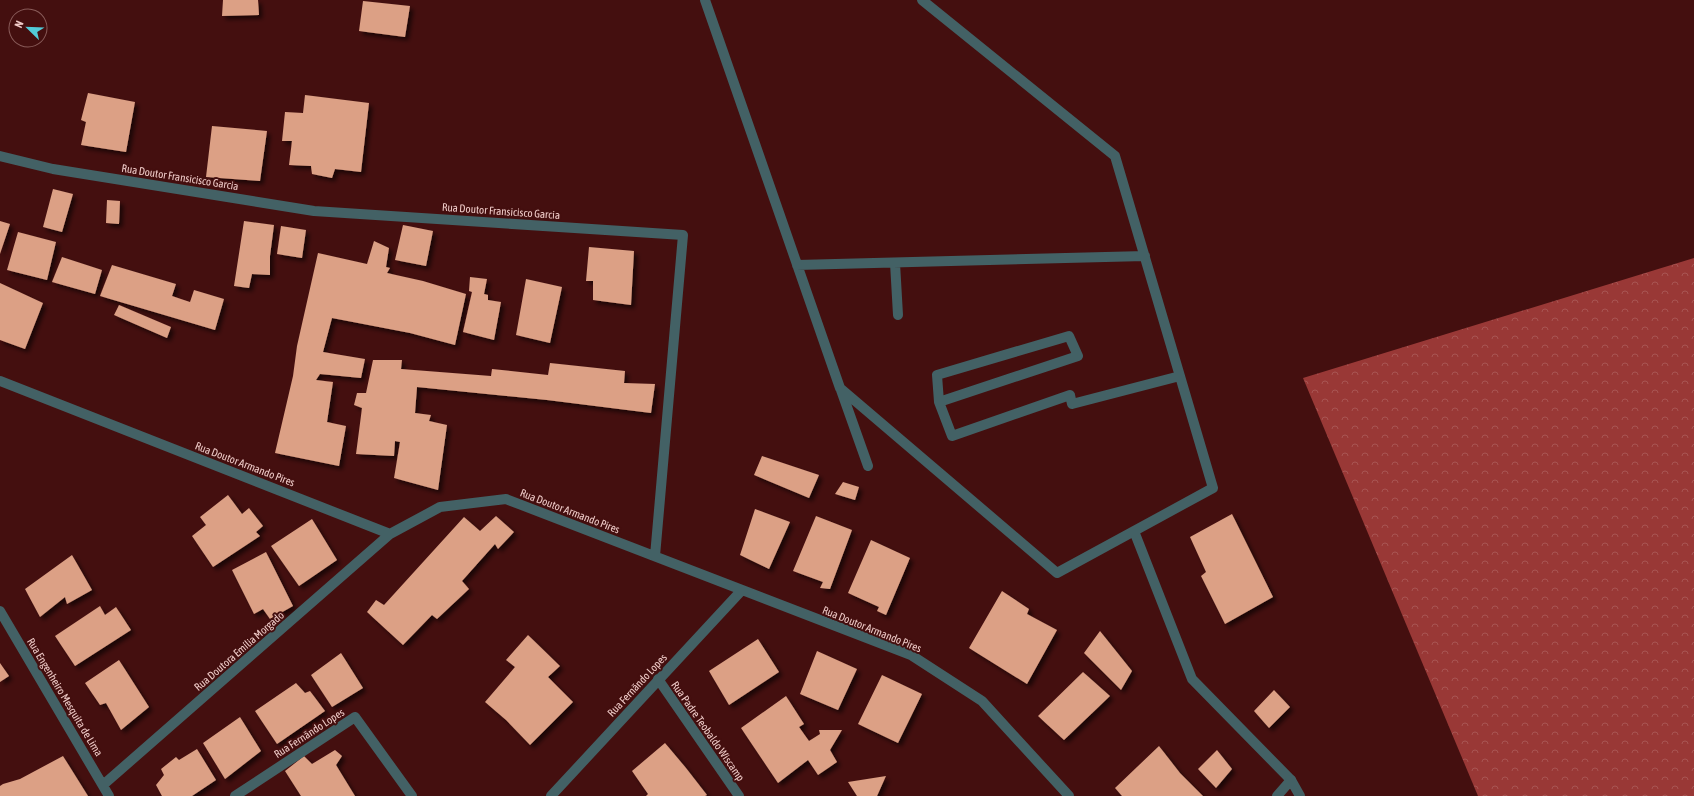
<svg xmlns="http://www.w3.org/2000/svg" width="1694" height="796" font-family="'Asap Condensed',sans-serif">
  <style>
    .forest { fill: url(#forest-crowns) }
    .building { fill: #dca085; filter: url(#shadow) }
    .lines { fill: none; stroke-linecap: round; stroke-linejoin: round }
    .lane { stroke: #436165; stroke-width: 10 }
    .street { stroke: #436165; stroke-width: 10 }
    .labels { text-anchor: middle; stroke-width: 4; stroke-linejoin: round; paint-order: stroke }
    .street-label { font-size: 11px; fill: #f0ccc9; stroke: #440f0f }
  </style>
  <defs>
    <pattern id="forest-crowns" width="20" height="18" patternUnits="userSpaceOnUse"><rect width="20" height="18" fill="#993836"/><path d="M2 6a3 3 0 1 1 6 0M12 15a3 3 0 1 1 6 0" fill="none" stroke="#a85452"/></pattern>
    <filter id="shadow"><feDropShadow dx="3.5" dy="3.5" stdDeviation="2" flood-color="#0009"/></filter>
  </defs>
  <rect width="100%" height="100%" fill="#440f0f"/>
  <path class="forest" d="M1694,258V796H1478L1303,378Z"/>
  <path class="building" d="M223,0H258L259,15L222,16Z
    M363,1L410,6L405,37L359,31Z
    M88,93L135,102L126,152L81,145L86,122L81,120Z
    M305,95L369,103L361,172L335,169L332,178L312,174L311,166L289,165L292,141H282L285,112L303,113Z
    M212,126L267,131L260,181L206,177Z
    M53,189L73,194L62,232L43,227Z
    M107,200L120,201L119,224L106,223Z
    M0,221L10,224L0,254Z
    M244,221L274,225L270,256V275L252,274L249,288L234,286Z
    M403,225L433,231L426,266L395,260Z
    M281,226L306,230L302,258L277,254Z
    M18,232L56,242L47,280L7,270Z
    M374,241L389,248L386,267L390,268L387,273L423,281L466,294L455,345L410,333L332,318L323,352L365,359L361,378L320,374L316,380L333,382L327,422L346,426L339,466L275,453L293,376L297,346L318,253L367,264Z
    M589,247L634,251L631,305L593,300V281H586Z
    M62,257L102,270L95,294L52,282Z
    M112,265L176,284L172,296L190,302L194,290L224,299L215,330L100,296Z
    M470,277L487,279L484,294L488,295V300L501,302L494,340L463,332L472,292L469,291Z
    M526,279L562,287L550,343L516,335Z
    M0,283L43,303L25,349L0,340Z
    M119,305L171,327L167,338L114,315Z
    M373,360H402L401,369L491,376L492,369L548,375L550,363L625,371L624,383L655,384L651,413L547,400L417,387L415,413L431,415L429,421L447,425L438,490L394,478L400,442L395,441L394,456L356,454L362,408L354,405L357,393H366Z
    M762,456L819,475L809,498L754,475Z
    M843,482L859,487L855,500L835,494Z
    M228,495L242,514L249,508L263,526L256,532L260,536L213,567L192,536L206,525L200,517Z
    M755,509L790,522L769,569L740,555Z
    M1232,514L1273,597L1225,624L1201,576L1206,572L1190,537Z
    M496,516L514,532L498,549L495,544L462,581L469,589L437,619L432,615L403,645L367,612L376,600L384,605L464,517L480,531Z
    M816,516L852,530L830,589L820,588L823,582L793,571Z
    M312,519L337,560L299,586L271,546Z
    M871,540L910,558L886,615L877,611L879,607L848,593Z
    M266,552L293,606L270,619L263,609L254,614L232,570Z
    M72,555L92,590L67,604L65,597L40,617L25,589Z
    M1002,591L1029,609L1027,614L1057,630L1027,684L969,648Z
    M100,606L105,615L116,607L131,630L75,666L55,636Z
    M1100,631L1132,671L1121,690L1084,653Z
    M528,635L560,666L548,677L573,702L530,745L506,720L485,702L515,667L506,660Z
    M758,639L779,672L729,705L709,671Z
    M817,651L857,669L838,710L800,694Z
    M341,653L363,688L332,707L311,675Z
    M119,660L149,707L121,730L106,703L100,705L85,683Z
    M0,663L9,676L0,682Z
    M1083,672L1110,696L1064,740L1038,716Z
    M882,675L922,694L898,743L858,724Z
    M296,683L305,693L310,691L325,711L277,744L255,711Z
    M1274,690L1290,707L1269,728L1254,711Z
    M786,696L804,724L799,727L809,741L820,734L819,730H842L830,750L837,762L818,775L808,760L778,783L741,728Z
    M240,717L261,751L225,779L203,743Z
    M665,743L686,768L707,795L705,796H646L648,794L632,771Z
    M1159,746L1180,773L1203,796H1122L1115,788Z
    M197,749L216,780L192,796H162L156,785L164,775L161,769L176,757L179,760Z
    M335,750L342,756L336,765L355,796H301L285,771L304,756L312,764Z
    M1217,750L1232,769L1216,788L1198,769Z
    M63,756L88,796H0V786L3,784L20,779Z
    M886,776L877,796H857L848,782Z"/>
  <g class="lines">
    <path class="lane" d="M705,0L840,388L1057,573L1213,488L1115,156L922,0
      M895,263L898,315
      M797,265L1145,256
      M841,390L868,466
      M939,402L937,375L1069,336L1078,356L939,402L952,436L1070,395L1072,404L1180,376
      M1134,531L1192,679L1291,780"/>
    <path class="street" d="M0,156L53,169L314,211L683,235L655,556
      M0,381L390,534L440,507L506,499L911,655L982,701L1069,796
      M0,611L109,796
      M658,679L739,796
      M103,785L390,534
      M235,796L355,717L412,796
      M551,796L742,590
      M1277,796L1291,780L1300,796"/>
  </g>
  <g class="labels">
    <g class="street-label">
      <text transform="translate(180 177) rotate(9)" y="4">Rua Doutor Fransicisco Garcia</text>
      <text transform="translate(501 211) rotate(4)" y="4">Rua Doutor Fransicisco Garcia</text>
      <text transform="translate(245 464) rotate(21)" y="4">Rua Doutor Armando Pires</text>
      <text transform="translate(570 511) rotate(21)" y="4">Rua Doutor Armando Pires</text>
      <text transform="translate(872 629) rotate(22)" y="4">Rua Doutor Armando Pires</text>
      <text transform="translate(239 651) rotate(-41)" y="4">Rua Doutora Emília Morgado</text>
      <text transform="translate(637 685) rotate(-47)" y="4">Rua Fernãndo Lopes</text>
      <text transform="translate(65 697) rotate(59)" y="4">Rua Engenheiro Mesquita de Lima</text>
      <text transform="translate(708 731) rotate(55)" y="4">Rua Padre Teobaldo Wiscamp</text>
      <text transform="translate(309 733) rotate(-33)" y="4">Rua Fernãndo Lopes</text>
    </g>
  </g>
  <g transform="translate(28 28) rotate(293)"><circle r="19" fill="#440f0f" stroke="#895b59"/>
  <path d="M0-3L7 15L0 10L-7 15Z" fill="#52cbd8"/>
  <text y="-6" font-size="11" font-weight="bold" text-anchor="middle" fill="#f0ccc9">N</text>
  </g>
</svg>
